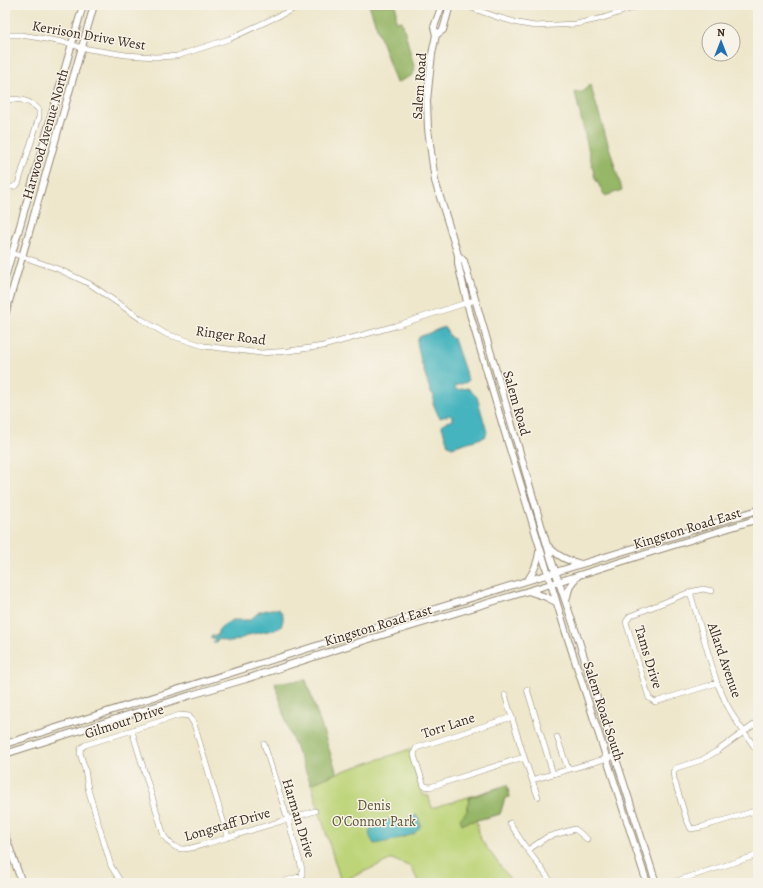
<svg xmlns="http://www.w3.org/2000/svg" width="763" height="888" font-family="Alegreya,serif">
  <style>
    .green { fill: #bdd478; stroke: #7c7f4b }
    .forest { fill: #96b668; stroke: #687043 }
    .water { fill: #44b4be; stroke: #406f6e }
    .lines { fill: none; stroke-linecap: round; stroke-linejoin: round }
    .minor-casing { stroke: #948875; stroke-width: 6 }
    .major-casing { stroke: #948875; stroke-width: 8 }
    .minor { stroke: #fff; stroke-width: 5 }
    .major { stroke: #fff; stroke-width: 6 }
    .labels { text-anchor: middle; stroke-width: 3; stroke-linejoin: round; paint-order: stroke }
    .street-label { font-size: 14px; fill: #3b2a1e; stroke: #f7f3e8 }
    .park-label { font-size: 14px; fill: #5c5434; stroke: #f7f3e8 }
  </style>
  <rect width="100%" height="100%" fill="#f7f3e8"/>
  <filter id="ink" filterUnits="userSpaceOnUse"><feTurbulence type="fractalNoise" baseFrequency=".025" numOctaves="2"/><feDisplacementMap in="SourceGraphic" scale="8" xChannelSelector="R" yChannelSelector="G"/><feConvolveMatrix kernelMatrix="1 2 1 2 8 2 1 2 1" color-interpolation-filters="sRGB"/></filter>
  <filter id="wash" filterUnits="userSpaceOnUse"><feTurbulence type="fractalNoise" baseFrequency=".012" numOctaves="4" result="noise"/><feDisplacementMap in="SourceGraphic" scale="16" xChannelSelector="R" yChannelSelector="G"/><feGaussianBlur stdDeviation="0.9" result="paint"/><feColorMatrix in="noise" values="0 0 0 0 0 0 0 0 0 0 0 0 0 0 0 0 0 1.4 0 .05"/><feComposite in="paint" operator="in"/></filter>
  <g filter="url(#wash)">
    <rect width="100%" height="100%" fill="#eee7cc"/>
    <path class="green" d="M410,749L422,795H428L432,808L507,785L510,797L505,798L500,814L476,820L481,840L513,883H419L411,867L392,859L341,882L311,784L337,773Z"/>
    <path class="forest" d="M369,5H396V22L402,21L415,70L411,76L396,83Z
      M590,84L622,190L605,196L595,178L575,92H583Z
      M306,680L337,773L311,784L289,731L275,683Z
      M507,785L510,797L505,798L500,814L462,824L460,819L467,811L469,798Z"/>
    <path class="water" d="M444,327L448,333L450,337L454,339L468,380L467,382L455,386L456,390L468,388L477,397L487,432L485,437L452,447L448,445L442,427V424L452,420V417L450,415L440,418L438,415L433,403L434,395L431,393L421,362L417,342L419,337Z
      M271,609H279L283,615V620L281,627L279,628L274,630L252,634L232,642H228L218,639L217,641L214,643H213L215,639L210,637L211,636H217L218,631L221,627L232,620H250L259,612Z
      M416,815L420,822V827L414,834L390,841L374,844C368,834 367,831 376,823C385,821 394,816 400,825L404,824L408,819Z"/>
  </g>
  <g filter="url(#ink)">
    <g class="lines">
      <g class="minor-casing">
        <path id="minor" d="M463,5L497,17L518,23L535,26L576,24L603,18L642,5
          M5,35H21L40,38L68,43L82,48L126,55L155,57L177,56L229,39L302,5
          M5,100C17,98 31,100 39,110V117L18,184L13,187H5
          M12,253L58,269L90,284L141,319L166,334L204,346L261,353L289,351L323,346L395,326L475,300
          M712,591L703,589L690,592L630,616L626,622L649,698L655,702L717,683
          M690,592L717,683L726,703L735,719L758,752
          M527,689L553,774
          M505,695L524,757L538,797
          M512,717L416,748L414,755L424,786L430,787L524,757
          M758,722L717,751L702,760L676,768L673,772L674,779L686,818L691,829L702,827L758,810
          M132,731L164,836C177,855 187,849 206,844L315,811
          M557,737L568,769
          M264,744L288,820L302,869V876L279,883
          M532,780L615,756
          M510,823L524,845L552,883
          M528,850L547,837L575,829L587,839
          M123,883L119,879L111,866L88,789L85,769L80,753L81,748L85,745L180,715L189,716L194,724L228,837
          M670,883L758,855"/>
      </g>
      <g class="major-casing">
        <path id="major" d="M442,5L434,27L436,35L432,54L429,81L427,101L428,129L435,181L458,255V264L470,314L502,423L566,633L647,883
          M436,35L443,30L450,5
          M458,255L464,261L551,559L578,638L615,756L656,883
          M5,278L83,5
          M5,315L22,257L94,5
          M548,546C559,557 566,560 581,564
          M528,580C534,571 538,563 539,552
          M528,591L546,597L556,602
          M566,602C568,592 569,584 577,577
          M5,744L373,628L758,510
          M5,754L191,695L246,679L366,640L551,584L658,550L758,519
          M5,835L22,883"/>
      </g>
      <use href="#minor" class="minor"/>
      <use href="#major" class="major"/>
    </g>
  </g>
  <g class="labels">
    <g class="street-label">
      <text transform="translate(89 35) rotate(10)" y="5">Kerrison Drive West</text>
      <text transform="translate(419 86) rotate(-86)" y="5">Salem Road</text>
      <text transform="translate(45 134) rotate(-74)" y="5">Harwood Avenue North</text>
      <text transform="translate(231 335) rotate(8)" y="5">Ringer Road</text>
      <text transform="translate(517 403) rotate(74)" y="5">Salem Road</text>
      <text transform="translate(687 528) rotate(-17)" y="5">Kingston Road East</text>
      <text transform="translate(378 625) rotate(-17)" y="5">Kingston Road East</text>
      <text transform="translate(649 657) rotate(73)" y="5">Tams Drive</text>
      <text transform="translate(725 660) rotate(71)" y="5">Allard Avenue</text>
      <text transform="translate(604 711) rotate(72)" y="5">Salem Road South</text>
      <text transform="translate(124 721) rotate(-18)" y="5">Gilmour Drive</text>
      <text transform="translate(448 725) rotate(-18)" y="5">Torr Lane</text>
      <text transform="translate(299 818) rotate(73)" y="5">Harman Drive</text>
      <text transform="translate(227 824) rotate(-16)" y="5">Longstaff Drive</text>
    </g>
    <g class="park-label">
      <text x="374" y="810">Denis<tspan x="374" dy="16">O'Connor Park</tspan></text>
    </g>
  </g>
  <rect width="763" height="888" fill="none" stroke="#f7f3e8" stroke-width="20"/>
  <g transform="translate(721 42)"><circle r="19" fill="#f7f3e8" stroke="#aca397"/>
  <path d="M0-3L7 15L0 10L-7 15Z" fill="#1f6fb2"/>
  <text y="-6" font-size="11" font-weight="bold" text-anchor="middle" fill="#3b2a1e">N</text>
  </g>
</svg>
